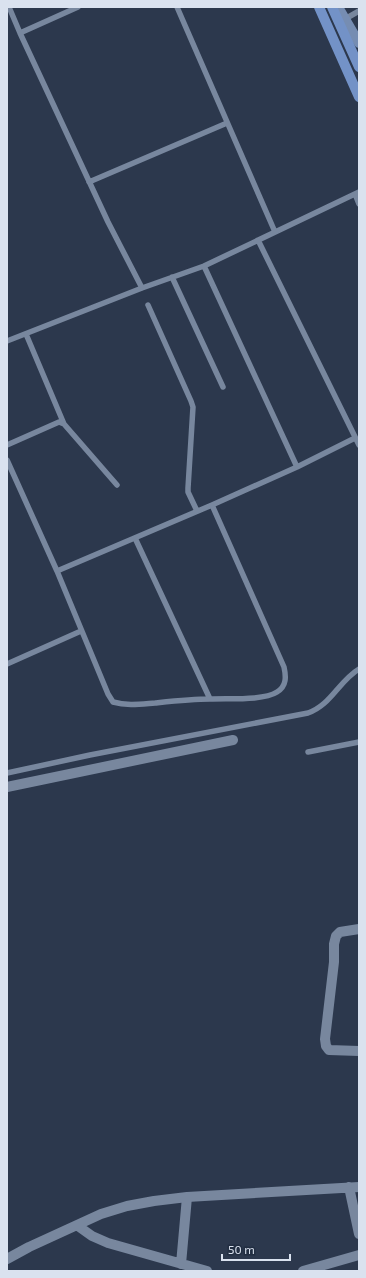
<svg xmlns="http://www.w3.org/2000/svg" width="366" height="1278" font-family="'Exo 2',sans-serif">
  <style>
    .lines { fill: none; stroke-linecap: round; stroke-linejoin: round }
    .service { stroke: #78879e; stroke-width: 5.5 }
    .minor { stroke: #78879e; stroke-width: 10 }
    .secondary { stroke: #768db2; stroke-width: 10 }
    .primary { stroke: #7392c7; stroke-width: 10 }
  </style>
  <rect width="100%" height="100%" fill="#2c384d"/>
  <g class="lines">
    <path class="service" d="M9,7L20,33L108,222L142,288
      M177,7L275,232
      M345,19L359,11
      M20,33L78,7
      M89,182L227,123
      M355,194L359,204
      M258,240L359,445
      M204,266L297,467
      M172,277L223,387
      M148,305L191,401L193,407L188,488V492L197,511
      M26,334L64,424
      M7,341L142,288L204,266L359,192
      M7,445L59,422L64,424L117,485
      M7,460L57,571L108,694L113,702C127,706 141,704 155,703C174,701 192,699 210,699C228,698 263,701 277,692C287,686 286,676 284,667L212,505
      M135,538L210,699
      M57,571L212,505L297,467L355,438
      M7,664L81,631
      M308,752L359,742
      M7,773L90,755L308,713C331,705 339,681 359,669"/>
    <path class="minor" d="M7,787L233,740
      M359,929L340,932L336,936L334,944V962L325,1039L326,1046L329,1050L359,1051
      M349,1187L359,1234
      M78,1226L92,1236L108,1243L207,1271
      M7,1259L29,1247L101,1214L127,1206L154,1201L187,1197L359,1187
      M181,1264L187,1197
      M303,1271L359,1255"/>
    <path class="secondary" d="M338,7L359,43"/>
    <path class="primary" d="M319,7L359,97
      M332,7L359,67"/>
  </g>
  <rect width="366" height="1278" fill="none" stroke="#dae2ef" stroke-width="16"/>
  <path d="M222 1254v6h68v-6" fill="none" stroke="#dae2ef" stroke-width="2"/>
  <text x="228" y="1254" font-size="12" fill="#dae2ef" stroke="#222e42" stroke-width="3" paint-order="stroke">50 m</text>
</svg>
